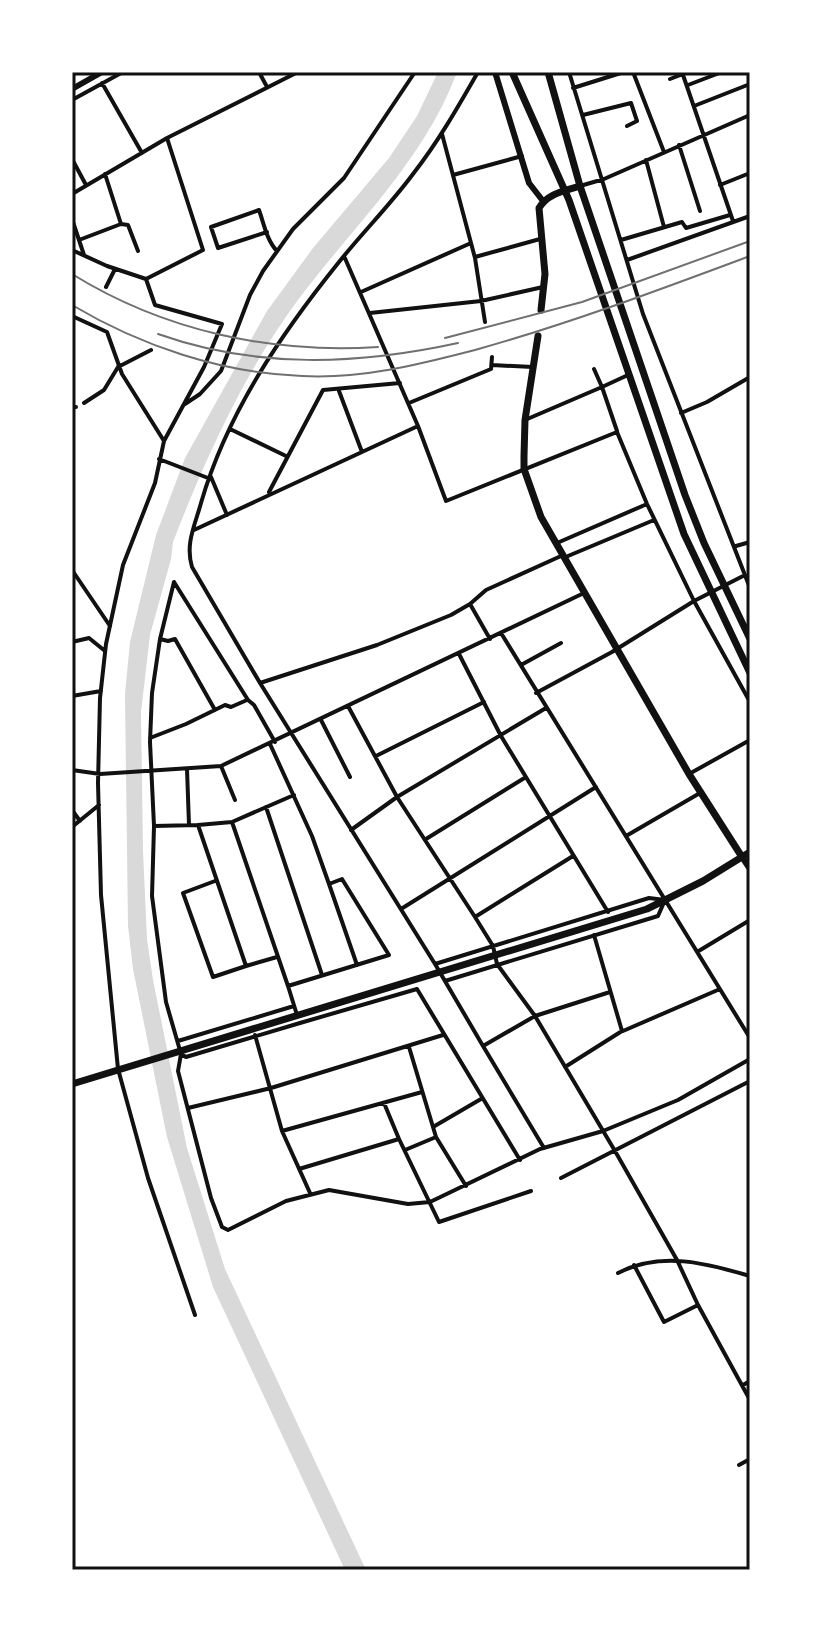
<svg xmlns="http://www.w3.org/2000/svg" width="822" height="1642" font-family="'Space Grotesk',sans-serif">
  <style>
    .water { fill: #d9d9d9 }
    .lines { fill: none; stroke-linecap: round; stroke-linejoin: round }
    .minor { stroke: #111; stroke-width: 4 }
    .tertiary { stroke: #111; stroke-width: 6 }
    .primary { stroke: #111; stroke-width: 7 }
    .trunk { stroke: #111; stroke-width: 7 }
    .rail { stroke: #707070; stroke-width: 2 }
    .neatline { fill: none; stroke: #111; stroke-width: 3 }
  </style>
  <rect width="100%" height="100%" fill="#fff"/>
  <path class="water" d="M438,72H457C424,161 354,225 298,300C244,373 206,457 173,542L171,559L150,635L141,712L143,851L147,939L153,980L187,1148L225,1269L366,1570H345L213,1287L167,1137L133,969L128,926L125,694L130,642L156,535L185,458L267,311L313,248L389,158L417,116Z"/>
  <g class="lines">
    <path class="minor" d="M259,72L267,87
      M478,72C458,107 438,142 413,174C390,205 363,232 339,262C281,334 227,413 201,503C195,525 185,544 192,567L260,683L377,645L451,615L470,604L486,590L561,556
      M569,72L643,314L750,588
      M633,72L664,152
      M682,72L733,221
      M72,75L77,72
      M670,79L683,74
      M102,83L142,153
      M688,85L722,72
      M573,88L624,72
      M72,100L123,72
      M694,106L750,84
      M583,115L631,103L637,121L627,126
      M442,134L475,258L485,322
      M679,145L700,211
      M72,159L86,185
      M646,160L664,227
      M453,175L522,156
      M720,185L750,173
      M580,186L604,179L750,115
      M72,194L167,138L298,72
      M72,219L84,255
      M121,224L128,225L138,251
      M267,232L218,248L211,227L259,210C264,224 267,241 277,251
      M79,240L121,224L105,174
      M621,240L682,222L686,228L730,215
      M72,250L107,266L146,279L203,250L167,138
      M344,256L418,426L446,501L617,432L647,504L694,601L745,575
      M475,257L540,239
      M627,260L750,216
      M146,279L155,305L222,324L204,367L164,441L155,483L123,565L106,644L100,698L98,783L101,895L118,1069L148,1178L195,1315
      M106,287L115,269
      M361,292L471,243
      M370,313L481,301L543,287
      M72,316L107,332L122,374L164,441
      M492,365L533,367
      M339,391L362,452
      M84,403L104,390L118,367L151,350
      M409,403L491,369L492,357
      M185,404L200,394L221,371L250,295L263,271L293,229L344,178L415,72
      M72,407H76
      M681,413L707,402L750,377
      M525,420L602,387L594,369
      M230,429L286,456
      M617,431L602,387L628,375
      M159,459L208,478
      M211,477L227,515
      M269,492L323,390L400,383
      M194,530L418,426
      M557,543L647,504
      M736,546L750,542
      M568,556L654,520
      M72,570L110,626
      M174,582L160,639L152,693L150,742L154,826L152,896L166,1002L181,1054L178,1071L211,1198L222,1227L228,1230L286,1201L329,1190L408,1204L430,1202L540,1149L603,1131L678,1100L750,1059
      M174,582L248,700L254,705L275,742
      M470,604L490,639
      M501,633L750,1038
      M160,639L168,641L175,639L215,710
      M72,642L89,638L105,651
      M459,654L501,736L608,912
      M521,665L561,643
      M260,683L435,964L483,1046L535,1016L610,992
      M536,693L612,652L694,601L750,702
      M72,696L101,691
      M348,706L397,797L475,917L493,946L497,964L535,1016L615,1151L677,1260L698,1305L750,1400
      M321,720L350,777
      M150,738L186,724L225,705L231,707L247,700
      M376,756L484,702
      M221,766L235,800
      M187,769L189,825
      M72,770L100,774L221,766L584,593
      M689,774L750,740
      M266,807L322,975
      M72,810L80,821
      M232,822L294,795
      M154,826L198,825
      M72,827L99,805
      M351,830L397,797L546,708
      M626,836L700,793
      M426,839L526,777
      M215,881L183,893L213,977L246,966L198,825L232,822L288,986L389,955L342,879L329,884L312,836L270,744
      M329,884L357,965
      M401,909L596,787
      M475,917L573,856
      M697,952L750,920
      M435,964L649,898L665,900L658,916L445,981
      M246,966L277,957
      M288,986L297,1015
      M300,1023L417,989L520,1160
      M623,1031L720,989
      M255,1035L282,1131L310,1193
      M178,1041L294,1006
      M483,1046L544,1148
      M409,1047L436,1137L466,1186
      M181,1054L186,1057L300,1023
      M565,1067L622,1031L594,935
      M384,1103L399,1139
      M188,1108L271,1088L443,1035
      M433,1127L481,1099
      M282,1131L422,1092
      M405,1150L436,1137
      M299,1169L399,1139L439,1222L531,1191
      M561,1178L750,1081
      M634,1265L664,1322L698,1305
      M618,1273C661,1251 706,1263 750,1276
      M743,1385L750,1381
      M739,1465L750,1459"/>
    <path class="tertiary" d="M495,72L529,183L543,201
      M72,89L102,72
      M742,857L750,869"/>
    <path class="primary" d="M541,310L545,274L539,208C548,193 565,191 580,186
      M538,336L525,420L524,456V469L541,517L689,774L742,857
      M72,1084L647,909L703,881L750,852"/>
    <path class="trunk" d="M512,72L569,200L684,534L750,673
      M548,72L580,186L685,495L704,543L750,639"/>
    <path class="rail" d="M72,274C164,331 271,354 378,347
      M72,305C141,346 221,373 302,376C362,379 417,365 475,350C568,324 659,290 750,256
      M158,334C257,369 357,365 458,343
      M445,338L582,302L750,241"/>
  </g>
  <rect width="822" height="1642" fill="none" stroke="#ffffff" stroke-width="148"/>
  <rect x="74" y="74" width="674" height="1494" class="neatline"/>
</svg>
